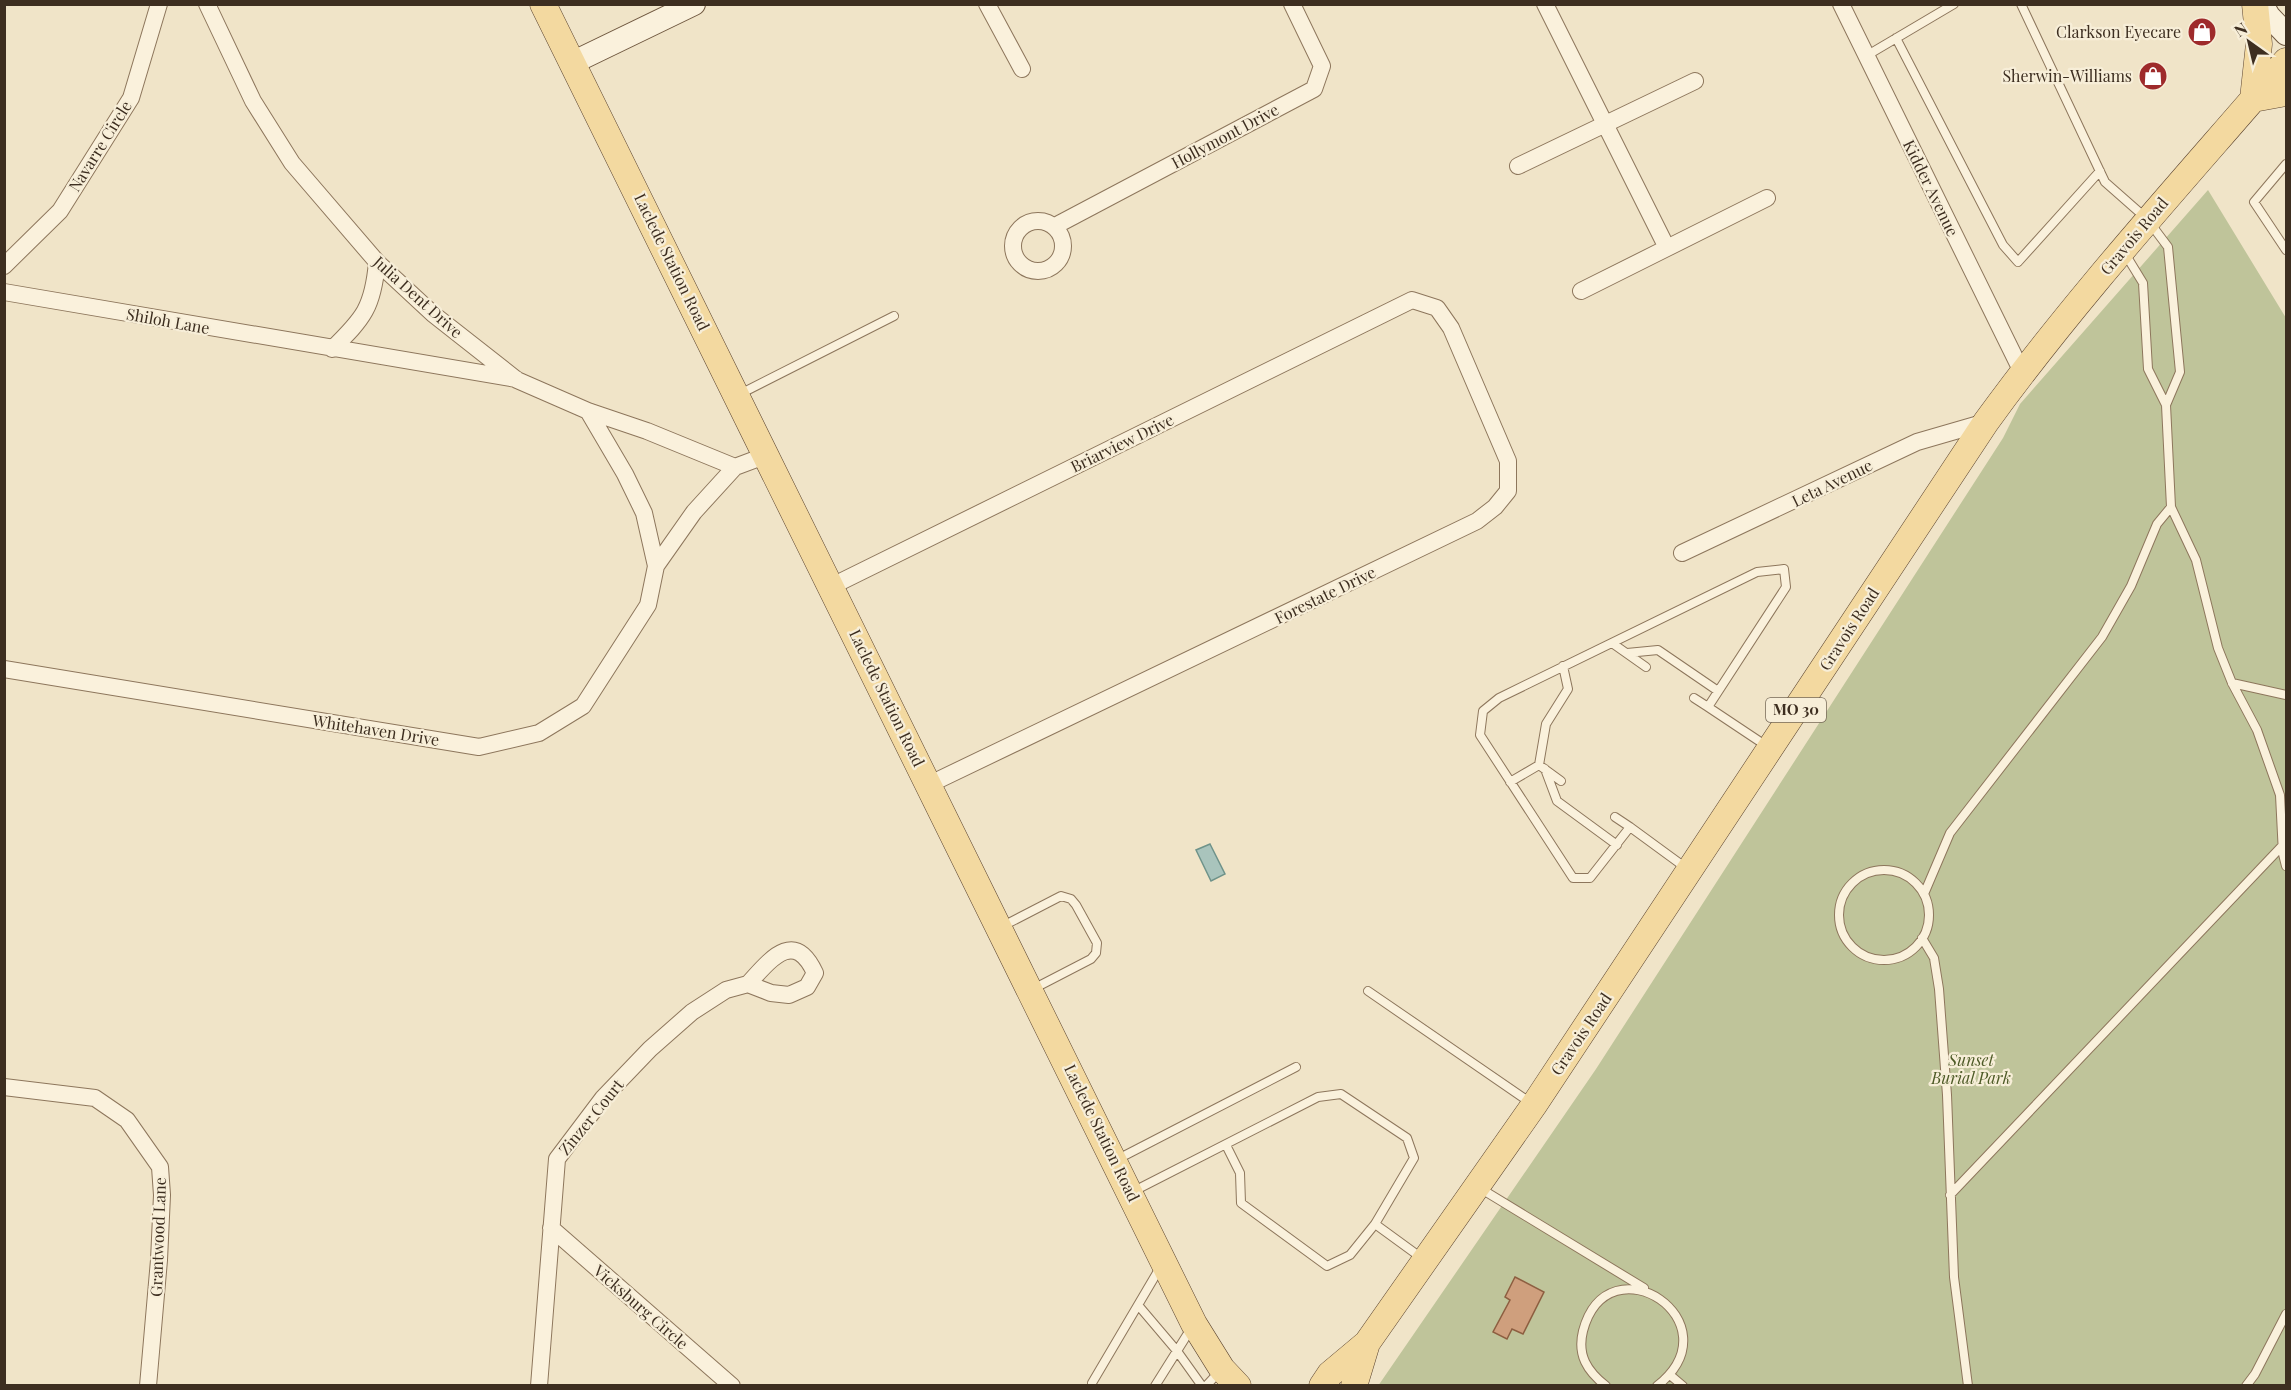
<svg xmlns="http://www.w3.org/2000/svg" width="2291" height="1390" font-family="'Playfair Display',serif">
  <style>
    .cemetery { fill: #bfc49a }
    .water { fill: #a9c4bc; stroke: #6f938a; stroke-width: 1.5 }
    .building { fill: #cf9f7d; stroke: #8d5f41; stroke-width: 1.5 }
    .lines { fill: none; stroke-linecap: round; stroke-linejoin: round }
    .lane-casing { stroke: #8d765c; stroke-width: 10 }
    .street-casing { stroke: #8d765c; stroke-width: 18 }
    .secondary-casing { stroke: #6f573f; stroke-width: 24 }
    .primary-casing { stroke: #5b4430; stroke-width: 27 }
    .lane { stroke: #faf1dc; stroke-width: 8 }
    .street { stroke: #faf1dc; stroke-width: 16 }
    .secondary { stroke: #faf1dc; stroke-width: 22 }
    .primary { stroke: #f3d9a0; stroke-width: 26 }
    .labels { text-anchor: middle; stroke-width: 4.5; stroke-linejoin: round; paint-order: stroke }
    .shield { fill: #f7eed8; stroke: #756857; stroke-width: 1.5 }
    .shield-label { font-size: 15px; font-weight: bold; fill: #3d2e20 }
    .poi-label { font-size: 16px; fill: #3d2e20; stroke: #f7eed8; text-anchor: end }
    .street-label { font-size: 16px; fill: #3d2e20; stroke: #f7eed8 }
    .park-label { font-size: 16px; font-style: italic; fill: #4d5a26; stroke: #f7eed8 }
  </style>
  <rect width="100%" height="100%" fill="#f0e4c8"/>
  <path class="cemetery" d="M2208,190L2286,318V1385L1378,1386L1596,1069L2003,438L2020,404Z"/>
  <path class="water" d="M1210,844L1225,874L1211,881L1196,850Z"/>
  <path class="building" d="M1515,1277L1544,1292L1523,1334L1512,1329L1507,1339L1493,1332L1510,1300L1505,1297Z"/>
  <g class="lines">
    <g class="lane-casing">
      <path id="lane" d="M2021,4L2105,182L2147,219L2168,247L2180,372L2166,405L2148,369L2143,283L2124,252
        M1896,38L2003,245L2018,262L2100,171
        M1866,56L1954,4
        M2286,164L2254,202L2286,250
        M738,395L894,316
        M2166,405L2171,507L2196,560L2218,648L2232,683L2257,730L2280,795L2283,854L2286,866
        M1612,643L1646,667
        M1627,653L1658,650L1718,691
        M2232,683L2286,695
        M1694,698L1708,707
        M1539,765L1546,724L1568,689L1563,666
        M1545,769L1557,801L1617,845
        M1510,782L1539,765L1561,781
        M1615,817L1630,827
        M1686,868L1630,827L1590,878H1573L1480,735L1483,711L1499,698L1757,572L1784,569L1786,587L1708,707L1768,747
        M1839 915a45 45 0 1 1 90 0a45 45 0 1 1-90 0Z
        M1924,894L1950,833L2102,637L2131,586L2157,524L2171,507
        M1001,927L1061,896L1071,899L1076,905L1097,943L1096,953L1091,959L1033,989
        M1922,938L1934,958L1939,989L1947,1095L1954,1277L1968,1386
        M1368,991L1531,1103
        M1116,1160L1296,1067
        M1478,1187L1644,1288
        M1132,1192L1318,1097L1341,1094L1407,1138L1414,1158L1375,1224L1350,1255L1327,1266L1241,1203L1240,1173L1226,1145
        M1950,1195L2282,846L2286,845
        M1375,1224L1423,1259
        M1138,1305L1177,1351L1202,1386
        M1670,1375L1683,1386
        M1092,1383L1161,1266
        M1155,1386L1192,1327
        M1206,1386L1220,1371
        M1606,1386C1587,1371 1577,1355 1583,1331C1608,1237 1738,1322 1657,1386
        M2246,1386L2255,1374L2286,1314"/>
    </g>
    <g class="street-casing">
      <path id="street" d="M207,4L253,101L292,163L377,262L433,314L517,380L588,411L647,431L735,467
        M987,4L1022,69
        M1545,4L1667,248L1581,291
        M1841,4L2022,372
        M1518,166L1695,81
        M1013 246a25 25 0 1 1 50 0a25 25 0 1 1-50 0Z
        M1055,226L1314,89L1322,66L1292,4
        M1667,248L1767,198
        M4,266L60,211L131,98L159,4
        M4,292L516,379
        M332,349C364,318 373,307 377,262
        M588,411L625,474L644,513L656,566
        M1682,553L1917,442L1986,422
        M832,586L1412,300L1437,308L1451,328L1508,461V491L1495,507L1477,521L930,784
        M4,669L479,747L539,733L583,706L648,605L656,566L694,512L735,467L767,455
        M4,1087L95,1098L127,1120L160,1167L162,1195L159,1260L148,1386
        M551,1228L732,1386
        M539,1386L557,1159L603,1098L650,1049L692,1012L726,990L748,984L771,993L789,995L807,987L815,973C794,928 770,960 748,984"/>
    </g>
    <g class="secondary-casing">
      <path id="secondary" d="M2262,4L2269,16L2286,34
        M572,63L694,4"/>
    </g>
    <g class="primary-casing">
      <path id="primary" d="M543,4L1194,1324L1222,1369L1238,1386
        M2253,99L2259,44L2255,4
        M2253,99L2286,93
        M1322,1386L1330,1374L1367,1343L1534,1105L1986,422C2078,295 2184,180 2286,61
        M1354,1386L1367,1343"/>
    </g>
    <use href="#lane" class="lane"/>
    <use href="#street" class="street"/>
    <use href="#secondary" class="secondary"/>
    <use href="#primary" class="primary"/>
  </g>
  <defs>
    <g id="shop-disc" transform="scale(1.5)"><circle r="9.5" fill="#9e2a2b" stroke="#f7eed8"/><path d="M-5-2.5h2.3a2.7 3.5 0 0 1 5.4 0H5L5.5 6h-11ZM-1.5-2.5h3a1.5 2.3 0 0 0-3 0Z" fill="#fff"/></g>
  </defs>
  <g fill-rule="evenodd">
    <use href="#shop-disc" x="2202" y="32"/>
    <use href="#shop-disc" x="2153" y="76"/>
  </g>
  <g class="labels">
    <rect class="shield" x="1766" y="698" width="60" height="24" rx="4.5"/>
    <g class="shield-label">
      <text x="1796" y="715">MO 30</text>
    </g>
    <g class="poi-label">
      <text x="2181" y="38">Clarkson Eyecare</text>
      <text x="2132" y="82">Sherwin-Williams</text>
    </g>
    <g class="street-label">
      <text transform="translate(1225 136) rotate(-28)" y="6">Hollymont Drive</text>
      <text transform="translate(100 146) rotate(-58)" y="6">Navarre Circle</text>
      <text transform="translate(1931 188) rotate(64)" y="6">Kidder Avenue</text>
      <text transform="translate(2134 236) rotate(-50)" y="6">Gravois Road</text>
      <text transform="translate(672 262) rotate(64)" y="6">Laclede Station Road</text>
      <text transform="translate(418 297) rotate(42)" y="6">Julia Dent Drive</text>
      <text transform="translate(168 321) rotate(10)" y="6">Shiloh Lane</text>
      <text transform="translate(1122 443) rotate(-26)" y="6">Briarview Drive</text>
      <text transform="translate(1832 483) rotate(-26)" y="6">Leta Avenue</text>
      <text transform="translate(1325 595) rotate(-26)" y="6">Forestate Drive</text>
      <text transform="translate(1849 629) rotate(-57)" y="6">Gravois Road</text>
      <text transform="translate(887 698) rotate(64)" y="6">Laclede Station Road</text>
      <text transform="translate(376 730) rotate(9)" y="6">Whitehaven Drive</text>
      <text transform="translate(1581 1034) rotate(-56)" y="6">Gravois Road</text>
      <text transform="translate(591 1117) rotate(-51)" y="6">Zinzer Court</text>
      <text transform="translate(1102 1133) rotate(64)" y="6">Laclede Station Road</text>
      <text transform="translate(158 1237) rotate(-88)" y="6">Grantwood Lane</text>
      <text transform="translate(641 1307) rotate(41)" y="6">Vicksburg Circle</text>
    </g>
    <g class="park-label">
      <text x="1971" y="1066">Sunset<tspan x="1971" dy="18">Burial Park</tspan></text>
    </g>
  </g>
  <rect width="2291" height="1390" fill="none" stroke="#3d2e20" stroke-width="12"/>
  <g transform="translate(2249 42) rotate(326)" stroke="#f7eed8" stroke-width="4.5" paint-order="stroke">
  <path d="M0-4.5L10 22L0 15L-10 22Z" fill="#3d2e20"/>
  <text y="-9" font-size="16" font-weight="bold" text-anchor="middle" fill="#3d2e20">N</text>
  </g>
</svg>
